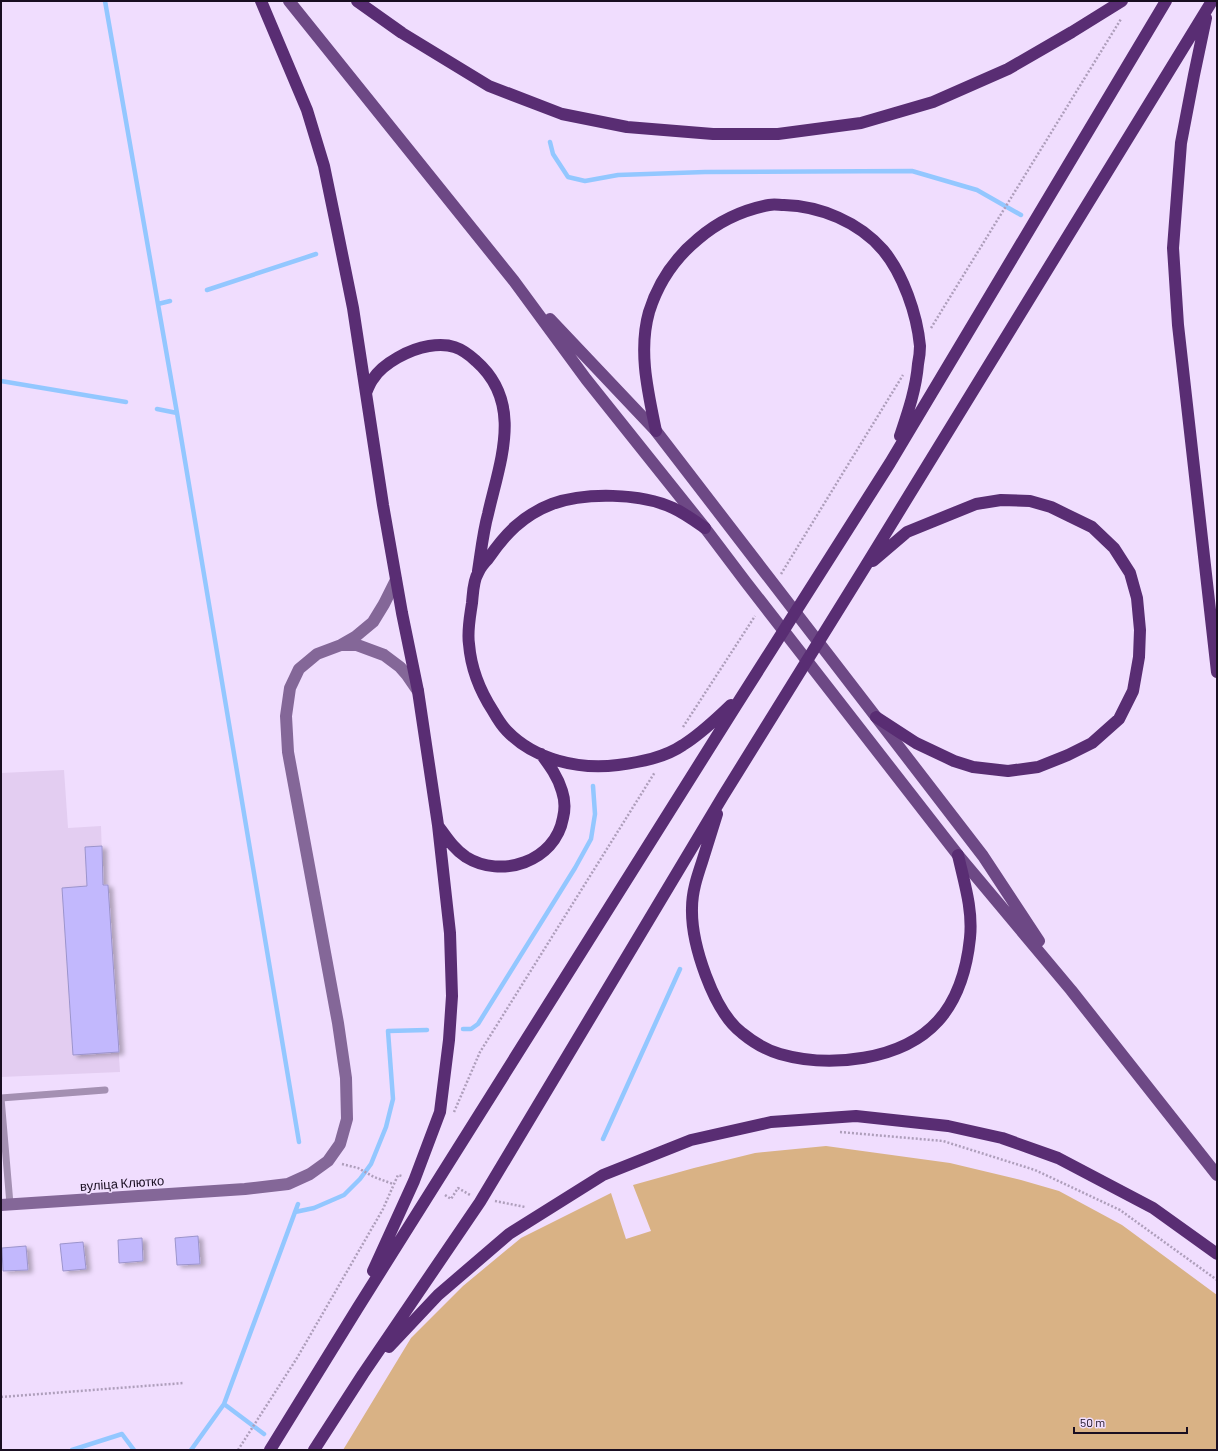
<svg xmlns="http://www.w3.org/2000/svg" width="1218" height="1451" font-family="Barlow,sans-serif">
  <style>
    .built { fill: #e3cdf1 }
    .green { fill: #d9b285 }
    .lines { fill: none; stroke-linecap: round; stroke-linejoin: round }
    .stream { stroke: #93c7ff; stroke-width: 4.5 }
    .building { fill: #c2b8fd; stroke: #9c94cc; filter: url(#shadow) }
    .path { stroke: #ae9ebb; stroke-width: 2.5; stroke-dasharray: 2 2; stroke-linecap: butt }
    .lane { stroke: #a490b2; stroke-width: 7 }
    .secondary { stroke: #846798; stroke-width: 12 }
    .primary { stroke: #6d4885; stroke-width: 12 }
    .highway { stroke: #592d73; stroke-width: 12 }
    .labels { text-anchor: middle; stroke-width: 3; stroke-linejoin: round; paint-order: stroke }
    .street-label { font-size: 13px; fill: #190e21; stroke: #f0ddfe }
  </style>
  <defs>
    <filter id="shadow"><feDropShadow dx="4.5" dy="2.5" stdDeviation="2" flood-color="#0004"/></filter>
  </defs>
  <rect width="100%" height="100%" fill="#f0ddfe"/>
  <path class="built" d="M64,770L68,828L101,826L103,885H108L120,1072L1,1077V773Z"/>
  <path class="green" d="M826,1146L950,1163L1021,1180L1059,1191L1122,1225L1217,1295V1450H343L411,1338L463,1286L521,1238L611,1193L626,1239L651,1231L633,1185L694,1168L755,1153Z"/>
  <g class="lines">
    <path class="stream" d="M105,1L177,413L299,1142
      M550,142L553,154L568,177L585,181L618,175L705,172L912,171L977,190L1021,215
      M207,290L316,254
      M158,304L170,301
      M1,381L126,402
      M157,409L177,413
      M463,1029H471L478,1024L575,868L591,839L595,814L593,786
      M603,1139L680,969
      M295,1212L314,1208L344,1195L360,1179L371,1164L386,1127L393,1099L388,1031L427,1030
      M224,1404L264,1434
      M72,1450L122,1434L134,1450
      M191,1450L224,1404L298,1204"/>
  </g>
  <path class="building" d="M102,846L103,885H108L119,1052L73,1055L62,888L87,886L85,847Z
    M198,1236L200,1264L177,1265L175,1238Z
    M142,1238L143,1261L119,1263L118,1240Z
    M83,1242L86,1269L63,1271L60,1244Z
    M26,1246L28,1270L3,1271L2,1248Z"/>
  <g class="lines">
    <path class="path" d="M931,328L1121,19
      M781,574L903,375
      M683,727L755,616
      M454,1112L480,1052L655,772
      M840,1132L943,1141L1035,1170L1120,1210L1217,1280
      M342,1164L358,1168L374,1177L393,1184
      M445,1195L451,1199L458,1188L470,1195
      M495,1201L525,1207
      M1,1397L184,1383
      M238,1450L297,1358L383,1209L398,1175L402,1176"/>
    <path class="lane" d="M1,1098L10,1204
      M1,1098L105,1090"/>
    <path class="secondary" d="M341,645H357L384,655L400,667L407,675L418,691
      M1,1205L245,1189L288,1184L310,1174L328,1161L340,1144L347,1119L346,1078L338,1023L288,752L286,716L290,688L299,669L317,654L341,645L355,637L373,622L384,604L396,580"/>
    <path class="primary" d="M289,1L514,281L586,379L705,528L745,581L958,855L1071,990L1217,1175
      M550,319L656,431L983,856L1039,941"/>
    <path class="highway" d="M261,1L307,110L324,166L337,229L353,308L383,505L402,613L418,691L438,825L450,933L452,996L449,1040L440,1112L414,1181L373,1271
      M357,1L402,33L489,86L562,114L627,127L713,134H778L861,123L933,102L1008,69L1072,32L1122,1
      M1206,18L1194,75L1181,143L1173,248L1178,325L1217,672
      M366,393C368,388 370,383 373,379C383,363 410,349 429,346C450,343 461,347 476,361C524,403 500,461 488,514C483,532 481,552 478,571
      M656,431C648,392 638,351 649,312C658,283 675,258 698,239C719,221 742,210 769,205C774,204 779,205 784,205C820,206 859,222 883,250C903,274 917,314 920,346C920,352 919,359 918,364C916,389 908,412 900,436
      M705,528C695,521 684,513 673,508C641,493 585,492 552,504C523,515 505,534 488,559C484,563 480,568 478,573C473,581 473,594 472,603C470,617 467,631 469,644C471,669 480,691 493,711C497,718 502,726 507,731C535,760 579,770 618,765C640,762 664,758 683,745C701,734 716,719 731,705
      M873,561L907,532L976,504L1001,500L1030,501L1051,507L1092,527L1114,548L1130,573L1137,598L1140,630L1139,657L1133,691L1119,719L1092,743L1068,755L1038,767L1008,771L973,767L954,761L916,743L876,717
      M717,814C712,830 707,846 702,862C697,877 692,892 692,908C691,943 713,1011 742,1033C753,1042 766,1050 780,1054C829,1068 902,1061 938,1021C958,999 967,967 970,938C973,909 964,882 958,855
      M439,827C447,838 454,849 466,857C501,879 555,862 563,818C565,810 565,800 562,791C558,777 550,766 541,754
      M389,1347L438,1295L509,1234L603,1175L691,1140L771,1122L856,1116L948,1126L1002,1138L1058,1158L1153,1208L1217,1254
      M270,1450L357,1309L737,704L890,463L1166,1
      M314,1450L363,1374L480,1202L723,796L865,567L1212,1"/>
  </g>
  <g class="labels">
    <g class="street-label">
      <text transform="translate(122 1183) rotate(-4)" y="5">вуліца Клютко</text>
    </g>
  </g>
  <rect width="1218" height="1451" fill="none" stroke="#190e21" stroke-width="4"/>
  <path d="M1074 1427v6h113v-6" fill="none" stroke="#190e21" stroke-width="2"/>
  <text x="1080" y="1427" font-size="12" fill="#190e21" stroke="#f0ddfe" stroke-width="3" paint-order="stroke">50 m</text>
</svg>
